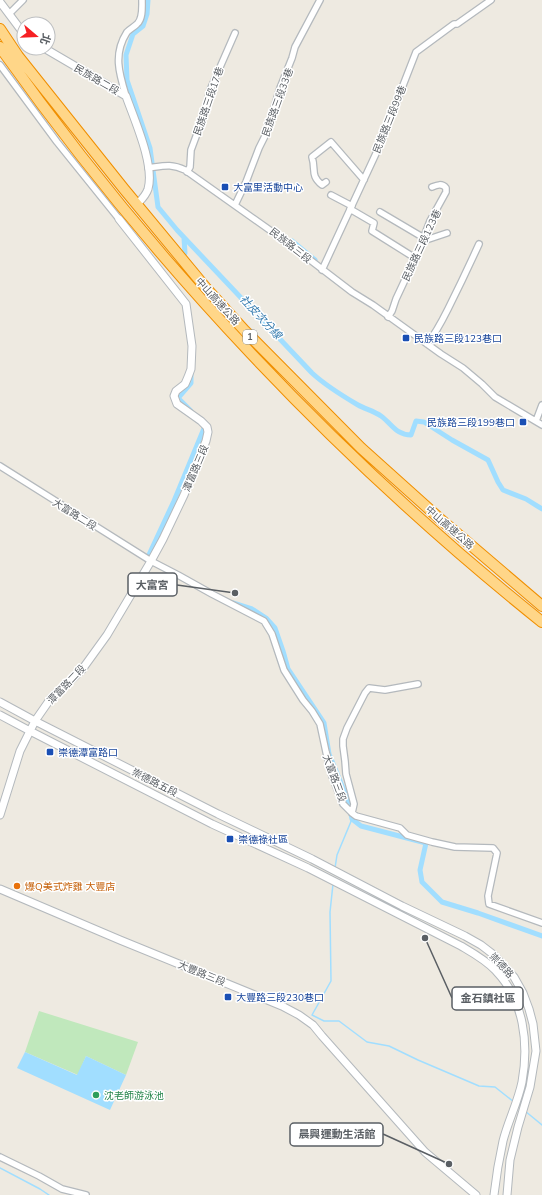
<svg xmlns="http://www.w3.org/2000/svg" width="542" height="1195" font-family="'Nunito Sans','Noto Sans TC',sans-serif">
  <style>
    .green { fill: #c0e8bc }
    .water { fill: #a1deff }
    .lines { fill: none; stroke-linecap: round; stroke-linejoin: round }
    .stream { stroke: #a1deff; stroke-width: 1.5 }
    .canal { stroke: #a1deff; stroke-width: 5 }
    .minor-casing { stroke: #b4b9bd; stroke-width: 8 }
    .tertiary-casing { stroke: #b4b9bd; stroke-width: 9 }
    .motorway-casing { stroke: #f08f00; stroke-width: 12 }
    .minor { stroke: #fff; stroke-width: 5.5 }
    .tertiary { stroke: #fff; stroke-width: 7 }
    .motorway { stroke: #ffd688; stroke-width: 10 }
    .transit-dot { fill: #1a4fb4; stroke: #fff; stroke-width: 1.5 }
    .food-dot { fill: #e8710a; stroke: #fff; stroke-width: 1.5 }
    .leisure-dot { fill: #2e9e5b; stroke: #fff; stroke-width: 1.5 }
    .labels { text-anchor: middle; stroke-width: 3; stroke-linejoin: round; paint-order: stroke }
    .shield { fill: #fff; stroke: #8c8f92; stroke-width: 1 }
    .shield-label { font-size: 9px; font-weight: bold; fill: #5a5f64 }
    .street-label { font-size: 10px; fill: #5a5f64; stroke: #fff }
    .transit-label { font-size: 10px; fill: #164399; stroke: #fff; text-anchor: start }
    .food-label { font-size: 10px; fill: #c56008; stroke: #fff; text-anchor: start }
    .leisure-label { font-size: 10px; fill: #27864d; stroke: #fff; text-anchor: start }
    .water-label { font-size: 11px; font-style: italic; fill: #347baf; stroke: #fff }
    .leader { fill: none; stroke: #5a5f64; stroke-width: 1.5 }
    .callout-dot { fill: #5a5f64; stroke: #fff; stroke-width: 1.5 }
    .callout { fill: #fff; stroke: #5a5f64; stroke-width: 1.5 }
    .callout-label { font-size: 11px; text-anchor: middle; font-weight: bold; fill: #5a5f64 }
  </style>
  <rect width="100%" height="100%" fill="#eeeae1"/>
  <path class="green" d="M39,1011L138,1042L126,1075L86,1056L78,1075L25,1052Z"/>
  <path class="water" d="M25,1052L77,1075L86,1056L126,1075L110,1110L17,1068Z"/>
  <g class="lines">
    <path class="stream" d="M335,868L337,855L352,819
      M333,884L330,912L331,981L312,1015L324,1021H339L367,1042L389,1046L418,1060L479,1086L495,1087L514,1102
      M525,1111L542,1125
      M0,1168L40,1189L49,1195"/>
    <path class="canal" d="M148,0L147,14L143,26L133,34L126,55L127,80L150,148L158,207L177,230L312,373C326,386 341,395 358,405C365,409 374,411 381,416C392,424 396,435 411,435L416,421L424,422L452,440L488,460L498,482L503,490L526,499L542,509
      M184,238L185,253
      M292,241L315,260
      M191,374V383L178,398L191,411
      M149,560L147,559L174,501L205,426L203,424
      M233,603L252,609L266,618L275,628L283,651L288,669L324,723L329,754L349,803L352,819L361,826L426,843L420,870L422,882L442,902L478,913L542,936"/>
    <g class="minor-casing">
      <path id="minor" d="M9,14L23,0
        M0,65L57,142L119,219
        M126,96C119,73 113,54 127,32C130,29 134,27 137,24C143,19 142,7 142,0
        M148,168C163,166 171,163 185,170L288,243L352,292L373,305L441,354L463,368L482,384L495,397L542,425
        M187,172L190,167L191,150L204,115L210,90L235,33
        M326,182L322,185C310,175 316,170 312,157L331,142L364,180
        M331,195L352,206
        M235,205L246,182L259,148L267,132L280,88L292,58L295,47L320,0
        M350,209L374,223L372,231L415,258
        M380,212L424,238
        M423,241L447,233
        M322,270L379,147L416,52L454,24H457L491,0
        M388,317L392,311L396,299L418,252L430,221L446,192V188C442,183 437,185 432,187
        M427,344C436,333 442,321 448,309C459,287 469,266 479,244
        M536,421L542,405
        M0,466L151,561L178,575L212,594L264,621L272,634L284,670L303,700L312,711L320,724L326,752L332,776L343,804L352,813L356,816L400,828L407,835L432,842L455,847L493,848L497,853L488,896L489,904L542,923
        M352,813L354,804L346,774L345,761L343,746V739L347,728L365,693L369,688L385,690L418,684
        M0,1157L39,1176L62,1189L86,1195"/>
    </g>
    <g class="tertiary-casing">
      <path id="tertiary" d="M0,2L24,34
        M44,48L126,96C134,119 155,165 148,189C146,195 143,198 139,202
        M0,702L35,721L218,814L312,859L402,906L465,936L481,945L494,955L514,977L523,993L529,1009L533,1024L536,1051L530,1087L518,1127L510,1160L507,1195
        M0,715L30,731L212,824L308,868L461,946C473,953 486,960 496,971C524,1000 529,1044 522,1082C518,1102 508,1121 503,1141C499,1159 496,1177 494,1195
        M0,815L20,751L35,721L51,698L81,671L107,635L151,561L163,539L184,495L206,441L208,432L207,427L201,421L177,404L174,396L176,391L185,384L188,377L191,369L192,346L186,304L119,219
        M0,889L120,940L282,1006L299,1015L313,1025L322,1036L425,1152L476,1195"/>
    </g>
    <g class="motorway-casing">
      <path id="motorway" d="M0,29L18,56L124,189L206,288L245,331L361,448L439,518L542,606
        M0,47C152,262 337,458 542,622"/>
    </g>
    <use href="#minor" class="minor"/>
    <use href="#tertiary" class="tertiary"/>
    <use href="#motorway" class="motorway"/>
  </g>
  <g class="transit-dot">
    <rect x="221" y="183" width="8" height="8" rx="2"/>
    <rect x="402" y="334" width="8" height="8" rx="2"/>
    <rect x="519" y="418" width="8" height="8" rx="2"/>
    <rect x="46" y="748" width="8" height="8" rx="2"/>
    <rect x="226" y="835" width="8" height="8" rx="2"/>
    <rect x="224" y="993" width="8" height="8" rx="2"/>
  </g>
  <circle class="food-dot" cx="17" cy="886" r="4"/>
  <circle class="leisure-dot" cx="96" cy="1095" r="4"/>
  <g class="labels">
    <rect class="shield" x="243" y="330" width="14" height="14" rx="3"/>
    <g class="shield-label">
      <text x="250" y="340">1</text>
    </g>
    <g class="street-label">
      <text transform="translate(97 79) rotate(30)" y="4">民族路二段</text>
      <text transform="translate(208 101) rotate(-71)" y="4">民族路三段17巷</text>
      <text transform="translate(277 102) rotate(-70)" y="4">民族路三段33巷</text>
      <text transform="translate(389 119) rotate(-68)" y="4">民族路三段99巷</text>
      <text transform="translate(291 245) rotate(38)" y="4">民族路三段</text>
      <text transform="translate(421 245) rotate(-65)" y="4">民族路三段123巷</text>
      <text transform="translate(218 301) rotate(48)" y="4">中山高速公路</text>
      <text transform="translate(195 468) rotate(-67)" y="4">潭富路三段</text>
      <text transform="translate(75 514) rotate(32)" y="4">大富路二段</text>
      <text transform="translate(450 527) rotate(41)" y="4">中山高速公路</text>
      <text transform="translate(66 684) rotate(-46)" y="4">潭富路二段</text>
      <text transform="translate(335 778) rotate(70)" y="4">大富路三段</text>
      <text transform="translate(155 782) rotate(27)" y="4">崇德路五段</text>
      <text transform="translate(502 965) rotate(47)" y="4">崇德路</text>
      <text transform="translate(202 973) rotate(22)" y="4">大豐路三段</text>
    </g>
    <g class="transit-label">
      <text x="233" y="191">大富里活動中心</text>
      <text x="414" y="342">民族路三段123巷口</text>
      <text x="515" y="426" text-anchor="end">民族路三段199巷口</text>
      <text x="58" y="756">崇德潭富路口</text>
      <text x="238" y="843">崇德祿社區</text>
      <text x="236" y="1001">大豐路三段230巷口</text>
    </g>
    <g class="food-label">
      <text x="25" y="890">爆Q美式炸雞 大豐店</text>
    </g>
    <g class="leisure-label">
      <text x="104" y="1099">沈老師游泳池</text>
    </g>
    <g class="water-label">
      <text transform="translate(261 317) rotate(47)" y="4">社皮次分線</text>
    </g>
  </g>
  <path class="leader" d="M235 593L177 585M425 938L452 998M449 1164L383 1134"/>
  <g class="callout-dot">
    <circle cx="235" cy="593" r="4"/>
    <circle cx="425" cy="938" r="4"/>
    <circle cx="449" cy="1164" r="4"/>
  </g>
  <g class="callout">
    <rect x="128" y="573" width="49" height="23" rx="4"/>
    <rect x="452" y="987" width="71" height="23" rx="4"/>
    <rect x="290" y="1123" width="93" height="23" rx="4"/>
  </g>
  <g class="callout-label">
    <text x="152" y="589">大富宮</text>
    <text x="488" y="1002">金石鎮社區</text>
    <text x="337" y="1138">晨興運動生活館</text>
  </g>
  <g transform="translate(36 36) rotate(109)"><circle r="19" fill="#ffffff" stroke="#bdbfc1"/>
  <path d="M0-3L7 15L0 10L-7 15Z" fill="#f62023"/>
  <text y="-6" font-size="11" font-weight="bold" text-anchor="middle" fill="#5a5f64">北</text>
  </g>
</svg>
